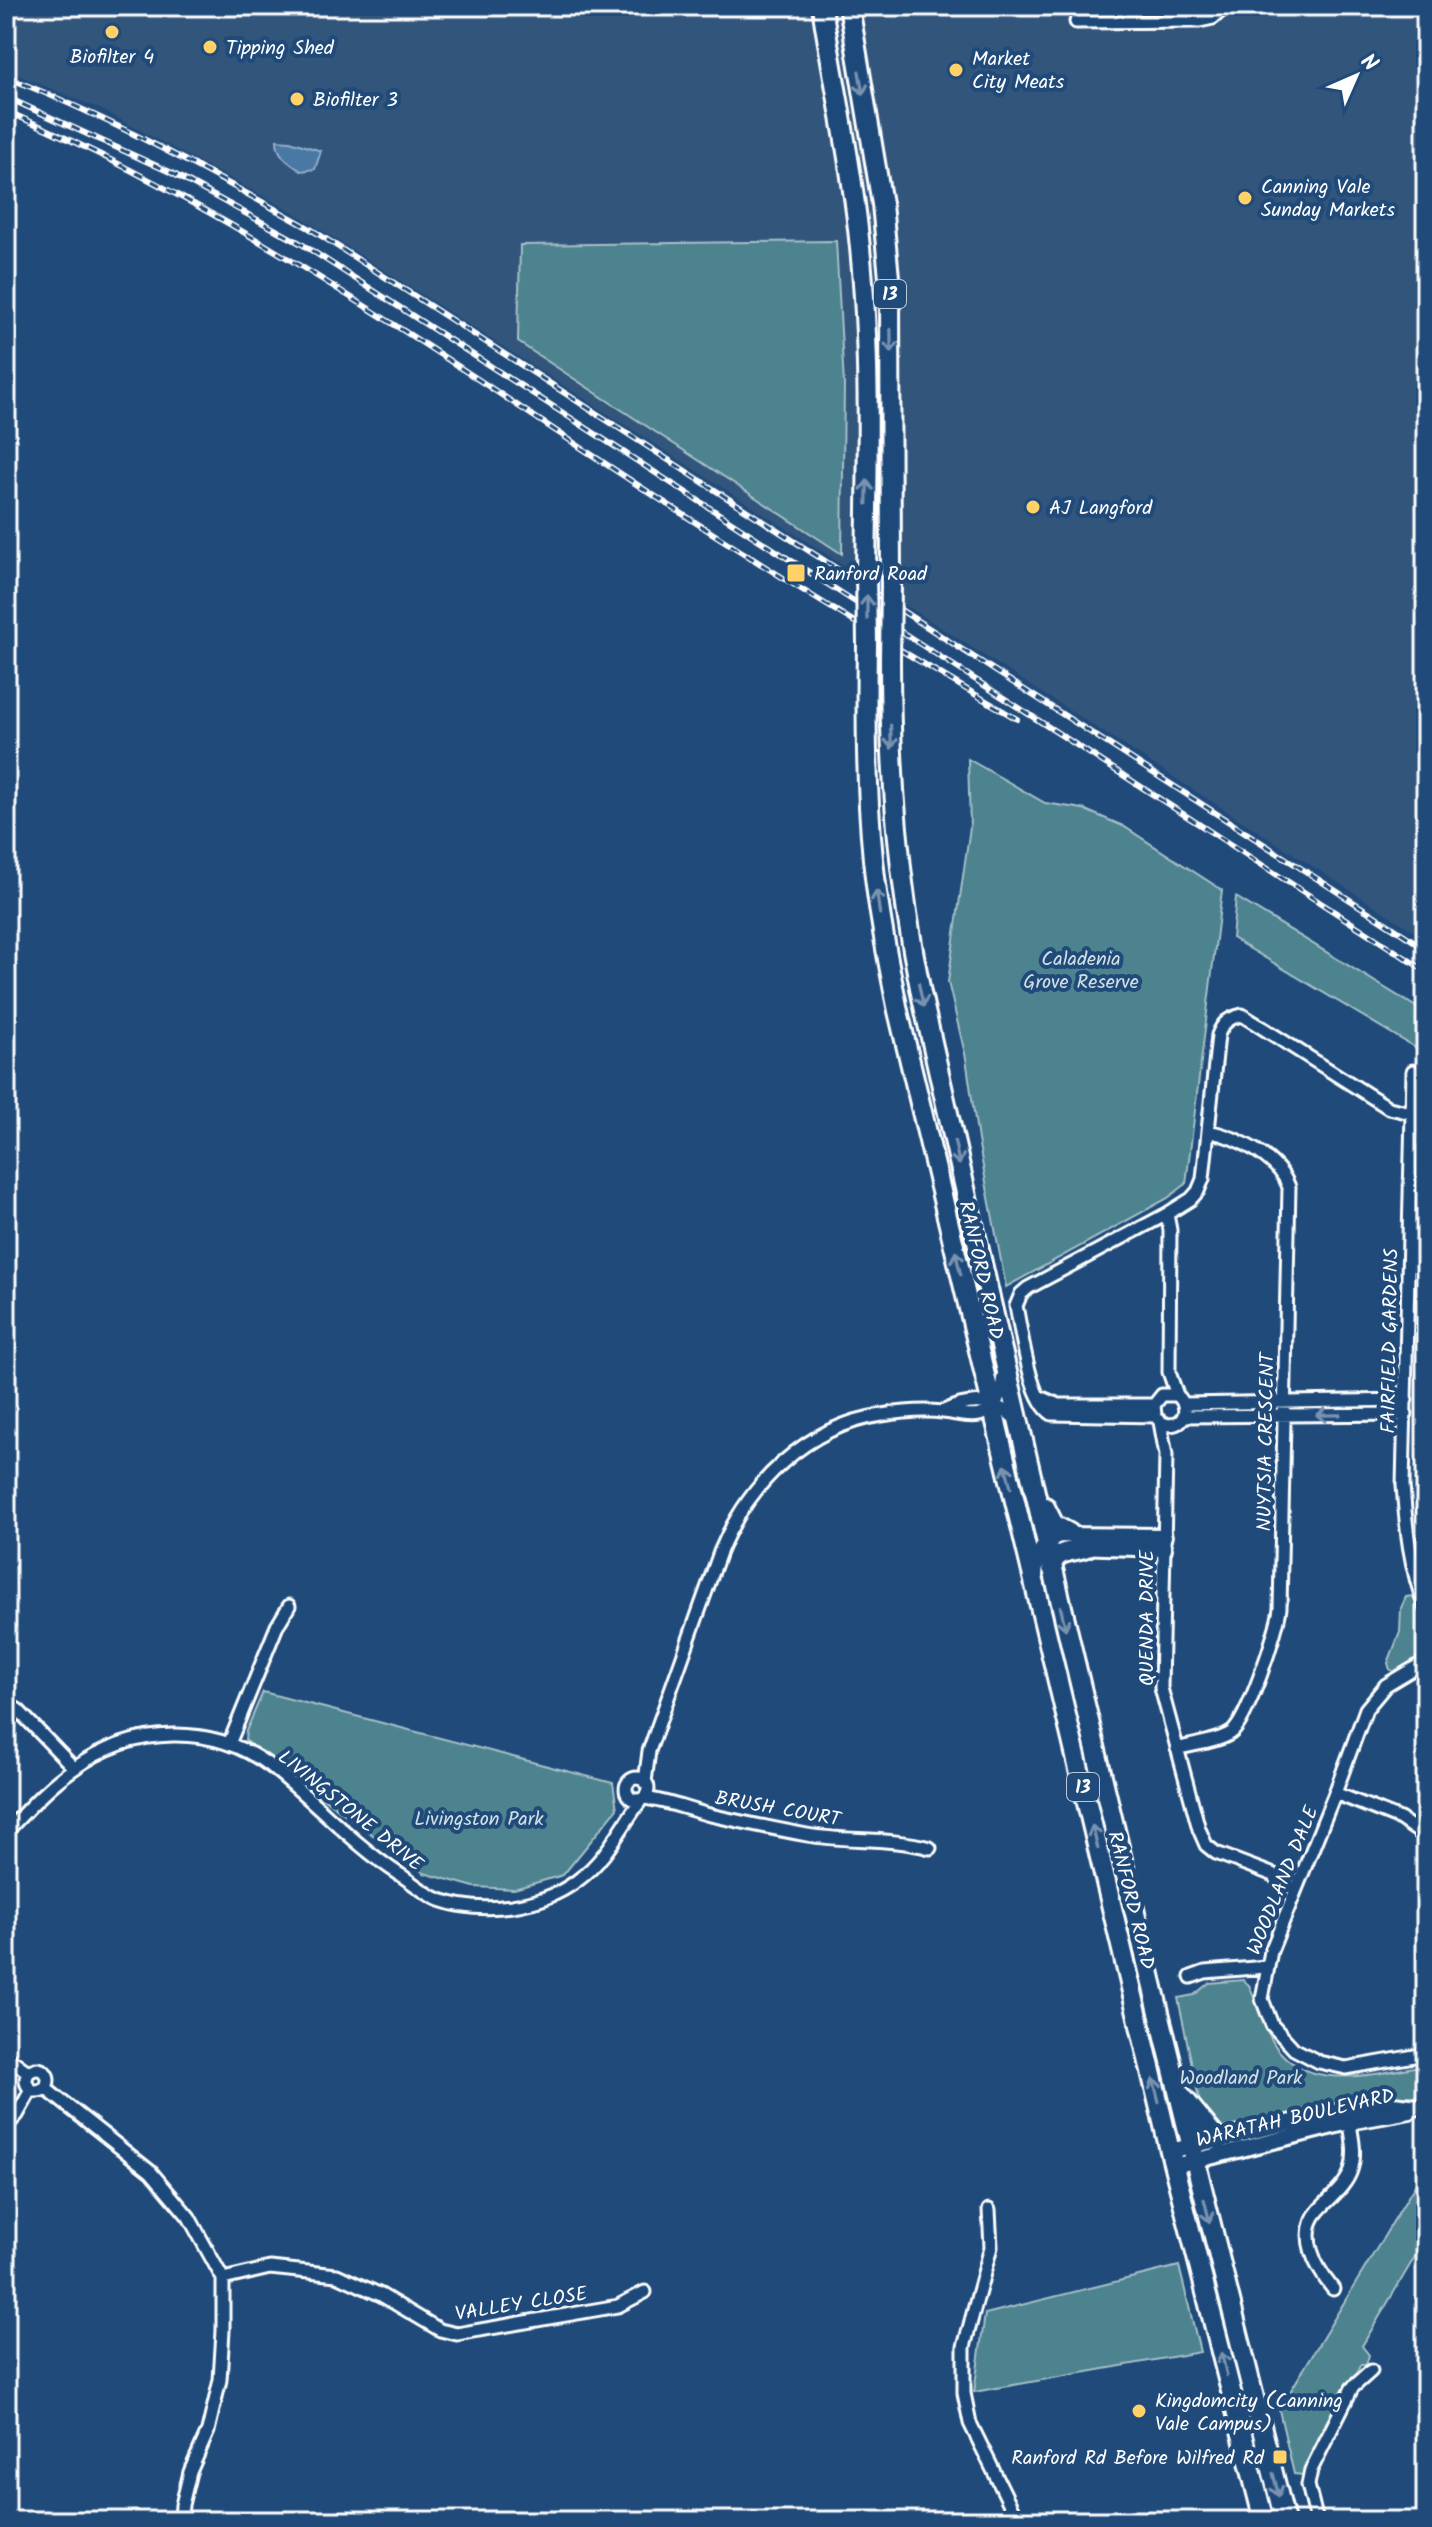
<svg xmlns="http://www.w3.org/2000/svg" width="1432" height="2527" font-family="Kalam,sans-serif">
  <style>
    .built { fill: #33547c }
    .green { fill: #4d828f; stroke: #a6c0c7; stroke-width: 2 }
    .water { fill: #4a78a5; stroke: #92aec9; stroke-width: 2 }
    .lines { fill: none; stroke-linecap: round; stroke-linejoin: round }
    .minor-casing { stroke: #fff; stroke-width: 17 }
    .tertiary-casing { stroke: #fff; stroke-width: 20 }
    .primary-casing { stroke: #fff; stroke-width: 24 }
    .minor { stroke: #1f4a7a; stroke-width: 11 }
    .tertiary { stroke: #1f4a7a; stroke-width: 14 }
    .primary { stroke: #1f4a7a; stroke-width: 18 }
    .rail-casing { stroke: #fff; stroke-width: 6 }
    .rail { stroke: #1f4a7a; stroke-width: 3; stroke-dasharray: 9; stroke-linecap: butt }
    .primary-bridge-casing { stroke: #fff; stroke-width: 24; stroke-linecap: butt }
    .primary-bridge { stroke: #1f4a7a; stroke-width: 18 }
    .oneway { stroke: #7992af }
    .poi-dot { fill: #ffd166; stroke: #1f4a7a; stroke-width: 3 }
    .labels { text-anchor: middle; stroke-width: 8; stroke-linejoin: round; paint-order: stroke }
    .shield { fill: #1f4a7a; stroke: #bcc9d7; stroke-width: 2 }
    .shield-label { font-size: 18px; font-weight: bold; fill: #fff }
    .poi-label { font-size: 20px; fill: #fff; stroke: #1f4a7a; text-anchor: start }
    .park-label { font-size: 20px; fill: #d2e0e3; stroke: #1f4a7a }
    .street-label { font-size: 20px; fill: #fff; stroke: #1f4a7a }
  </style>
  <rect width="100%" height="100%" fill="#1f4a7a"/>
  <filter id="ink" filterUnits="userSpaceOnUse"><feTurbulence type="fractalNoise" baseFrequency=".0125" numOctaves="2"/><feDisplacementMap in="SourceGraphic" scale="16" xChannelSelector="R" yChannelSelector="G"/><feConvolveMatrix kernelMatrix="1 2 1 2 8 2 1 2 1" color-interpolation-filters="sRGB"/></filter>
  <g filter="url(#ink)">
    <path class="built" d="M6,6H1426V939L293,212L100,109L6,70Z"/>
    <path class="green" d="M836,241L844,385L842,554L518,342L520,245Z
      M968,759L1045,803L1083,809L1123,826L1222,890L1186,1184L1168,1198L1006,1287L978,1140L966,1058L948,982L970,827Z
      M1236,897L1426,1013V1054L1232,938Z
      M1413,1596C1420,1606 1428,1632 1425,1645C1422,1655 1406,1667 1397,1672L1390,1670L1388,1663L1400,1632L1401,1608L1406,1597Z
      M263,1692L613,1783L617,1809L563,1875L514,1889L474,1887L424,1873L245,1740L246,1731Z
      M1243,1980L1249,1985C1257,2003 1267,2038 1280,2052C1316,2093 1379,2072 1426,2065V2096H1377L1218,2129L1203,2118L1178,1998L1194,1995L1209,1983Z
      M1426,2167V2238L1362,2346L1369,2355L1366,2365H1360L1356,2377L1343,2394L1333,2421L1303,2475L1294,2474L1279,2410Z
      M1179,2266L1200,2352L974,2392L985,2314Z"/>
    <path class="water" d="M277,140L290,141L321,151L315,169L301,171C289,163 277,156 277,140Z"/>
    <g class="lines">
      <g class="minor-casing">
        <path id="minor" d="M1076,22L1199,21L1213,18L1226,6
          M1413,1071L1403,1485C1406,1528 1410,1569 1426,1609
          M1167,1214L1170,1230L1169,1372L1177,1395
          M1038,1396L1059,1405H1154
          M1184,1404L1406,1400
          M942,1412C970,1398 996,1398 1018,1422
          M1155,1416L1154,1405L1162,1395H1177C1198,1414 1172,1438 1155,1416L1052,1414C1029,1400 1022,1333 1016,1306L1021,1294L1028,1288L1167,1214L1191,1199L1198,1191L1203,1179L1218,1035C1223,1022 1229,1018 1242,1015L1389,1108L1411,1113
          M1184,1416L1406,1414
          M1160,1422L1166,1455L1161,1688L1199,1829L1206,1845L1216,1853L1274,1875L1278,1881L1296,1889
          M1426,1661L1386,1685L1366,1709L1335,1793L1271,1951L1262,1999L1272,2025L1294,2049L1319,2062L1346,2068L1426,2054
          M6,1703L18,1710L74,1768
          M229,1744L277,1626L289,1606
          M1177,1749C1194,1744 1217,1742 1231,1733C1247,1722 1278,1629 1280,1608L1289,1187C1278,1157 1237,1137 1208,1131
          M626 1789a11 11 0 1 1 22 0a11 11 0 1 1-22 0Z
          M645,1782L649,1751L720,1552C748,1484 806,1426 882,1415C900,1412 925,1410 943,1412C955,1413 967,1418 980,1415C998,1411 1001,1392 1003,1376
          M1335,1793L1400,1819L1426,1837
          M644,1798C667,1801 687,1809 710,1815C742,1822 774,1829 807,1835C849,1842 887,1837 930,1848
          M6,1832C27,1810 47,1787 72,1770C133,1725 214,1722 274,1769C317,1803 353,1844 399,1874C412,1882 426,1895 440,1900C462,1908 489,1909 512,1906C537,1902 557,1896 578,1880C606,1860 621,1827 641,1800
          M1191,1977L1205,1972L1266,1967
          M6,2056L28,2072
          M26 2080a11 11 0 1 1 22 0a11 11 0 1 1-22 0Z
          M45,2088L151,2172L189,2217L223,2279V2331L220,2380L208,2431L190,2472L182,2505L181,2521
          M6,2126L17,2115L31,2090
          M989,2210L991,2247L964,2347V2393L970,2423L1018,2521
          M223,2279L270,2268L337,2275L381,2295L440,2330L457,2334L618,2306L645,2292
          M1333,2289C1316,2268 1297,2234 1319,2210C1330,2198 1346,2186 1351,2170C1357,2152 1351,2132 1348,2114
          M1317,2521L1308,2485L1311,2470L1352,2388L1371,2371"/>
      </g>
      <g class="tertiary-casing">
        <path id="tertiary" d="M1076,1546L1164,1549
          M1035,1575C1036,1557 1042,1542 1059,1535L1164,1536
          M1170,2151L1347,2109L1385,2103L1426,2108
          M1174,2166L1349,2122L1410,2111"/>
      </g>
      <g class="primary-casing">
        <path id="primary" d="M822,6C833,80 850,154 858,229C871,342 868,456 866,570
          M849,6L882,204L890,288L891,586
          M867,644C866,716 866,788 873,859C878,910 888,961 898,1011L1170,2151L1264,2521
          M890,659C890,775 898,880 921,993C1035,1504 1157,2013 1285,2521
          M1045,1507L1054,1525L1069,1533
          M1052,1568C1054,1549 1073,1553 1087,1547
          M1181,2095L1218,2140"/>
      </g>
      <use href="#minor" class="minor"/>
      <use href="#tertiary" class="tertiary"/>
      <use href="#primary" class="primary"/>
      <g class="rail-casing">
        <path id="rail" d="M6,77C111,118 210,173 309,228L1426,949
          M6,97L170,172L300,243L1426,971
          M6,111C211,199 396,325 580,447C723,542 869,633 1017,719"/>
      </g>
      <use href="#rail" class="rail"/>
      <g class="primary-bridge-casing">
        <path id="primary-bridge" d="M866,570L867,644
          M890,659L891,586"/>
      </g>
      <use href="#primary-bridge" class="primary-bridge"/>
    </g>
    <defs><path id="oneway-shaft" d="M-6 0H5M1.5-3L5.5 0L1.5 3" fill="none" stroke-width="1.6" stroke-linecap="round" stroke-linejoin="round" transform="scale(2)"/></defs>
    <g class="oneway">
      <use href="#oneway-shaft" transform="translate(861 83) rotate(80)"/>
      <use href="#oneway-shaft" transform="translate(891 341) rotate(89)"/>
      <use href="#oneway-shaft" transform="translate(867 492) rotate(-89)"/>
      <use href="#oneway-shaft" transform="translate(867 607) rotate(-90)"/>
      <use href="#oneway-shaft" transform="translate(891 737) rotate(88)"/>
      <use href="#oneway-shaft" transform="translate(878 902) rotate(-98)"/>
      <use href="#oneway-shaft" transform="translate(921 995) rotate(78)"/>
      <use href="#oneway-shaft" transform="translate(957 1153) rotate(78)"/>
      <use href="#oneway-shaft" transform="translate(958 1263) rotate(-103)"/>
      <use href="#oneway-shaft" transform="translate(1328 1415) rotate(179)"/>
      <use href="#oneway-shaft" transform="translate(1008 1476) rotate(-104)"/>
      <use href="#oneway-shaft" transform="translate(1063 1618) rotate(77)"/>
      <use href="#oneway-shaft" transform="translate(1095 1837) rotate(-104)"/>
      <use href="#oneway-shaft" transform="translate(1156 2090) rotate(-104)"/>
      <use href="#oneway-shaft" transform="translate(1207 2211) rotate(76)"/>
      <use href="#oneway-shaft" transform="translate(1224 2364) rotate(-104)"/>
      <use href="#oneway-shaft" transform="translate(1276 2485) rotate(76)"/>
    </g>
  </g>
  <g class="poi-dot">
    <circle cx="112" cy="32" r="8"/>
    <circle cx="210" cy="47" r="8"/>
    <circle cx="956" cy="70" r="8"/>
    <circle cx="297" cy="99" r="8"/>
    <circle cx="1245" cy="198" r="8"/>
    <circle cx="1033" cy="507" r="8"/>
    <rect x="786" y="563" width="20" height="20" rx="4"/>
    <circle cx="1139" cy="2411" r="8"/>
    <rect x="1272" y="2449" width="16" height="16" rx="4"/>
  </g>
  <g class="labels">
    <g class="shield">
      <rect x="874" y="280" width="32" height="28" rx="6"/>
      <rect x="1067" y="1773" width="32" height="28" rx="6"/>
    </g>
    <g class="shield-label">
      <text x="890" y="300">13</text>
      <text x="1083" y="1793">13</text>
    </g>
    <g class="poi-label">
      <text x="226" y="54">Tipping Shed</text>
      <text x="112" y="63" text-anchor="middle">Biofilter 4</text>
      <text x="972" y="65">Market<tspan x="972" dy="23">City Meats</tspan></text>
      <text x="313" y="106">Biofilter 3</text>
      <text x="1261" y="193">Canning Vale<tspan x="1261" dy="23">Sunday Markets</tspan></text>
      <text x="1049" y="514">AJ Langford</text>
      <text x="814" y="580">Ranford Road</text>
      <text x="1155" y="2407">Kingdomcity (Canning<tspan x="1155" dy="23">Vale Campus)</tspan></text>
      <text x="1264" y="2464" text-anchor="end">Ranford Rd Before Wilfred Rd</text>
    </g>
    <g class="park-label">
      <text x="1081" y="965">Caladenia<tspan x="1081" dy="23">Grove Reserve</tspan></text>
      <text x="479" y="1825">Livingston Park</text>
      <text x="1241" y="2084">Woodland Park</text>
    </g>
    <g class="street-label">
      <text transform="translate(982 1270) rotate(77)" y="7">RANFORD ROAD</text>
      <text transform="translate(1389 1341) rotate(-89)" y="7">FAIRFIELD GARDENS</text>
      <text transform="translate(1265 1442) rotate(-89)" y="7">NUYTSIA CRESCENT</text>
      <text transform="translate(1146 1618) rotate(-90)" y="7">QUENDA DRIVE</text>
      <text transform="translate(778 1808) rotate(10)" y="7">BRUSH COURT</text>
      <text transform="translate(351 1810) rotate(39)" y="7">LIVINGSTONE DRIVE</text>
      <text transform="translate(1282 1880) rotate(-68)" y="7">WOODLAND DALE</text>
      <text transform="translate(1132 1900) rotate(76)" y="7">RANFORD ROAD</text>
      <text transform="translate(1295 2117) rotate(-13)" y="7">WARATAH BOULEVARD</text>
      <text transform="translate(521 2303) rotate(-9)" y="7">VALLEY CLOSE</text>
    </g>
  </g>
  <rect width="1432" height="2527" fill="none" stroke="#1f4a7a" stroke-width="32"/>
  <rect x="16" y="16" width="1400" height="2495" fill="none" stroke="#fff" stroke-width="3" filter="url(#ink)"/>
  <g transform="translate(1356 76) rotate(45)" stroke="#1f4a7a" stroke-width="6" paint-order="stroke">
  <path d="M0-6L14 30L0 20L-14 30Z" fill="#ffffff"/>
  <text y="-12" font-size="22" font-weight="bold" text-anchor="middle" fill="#ffffff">N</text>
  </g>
</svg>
